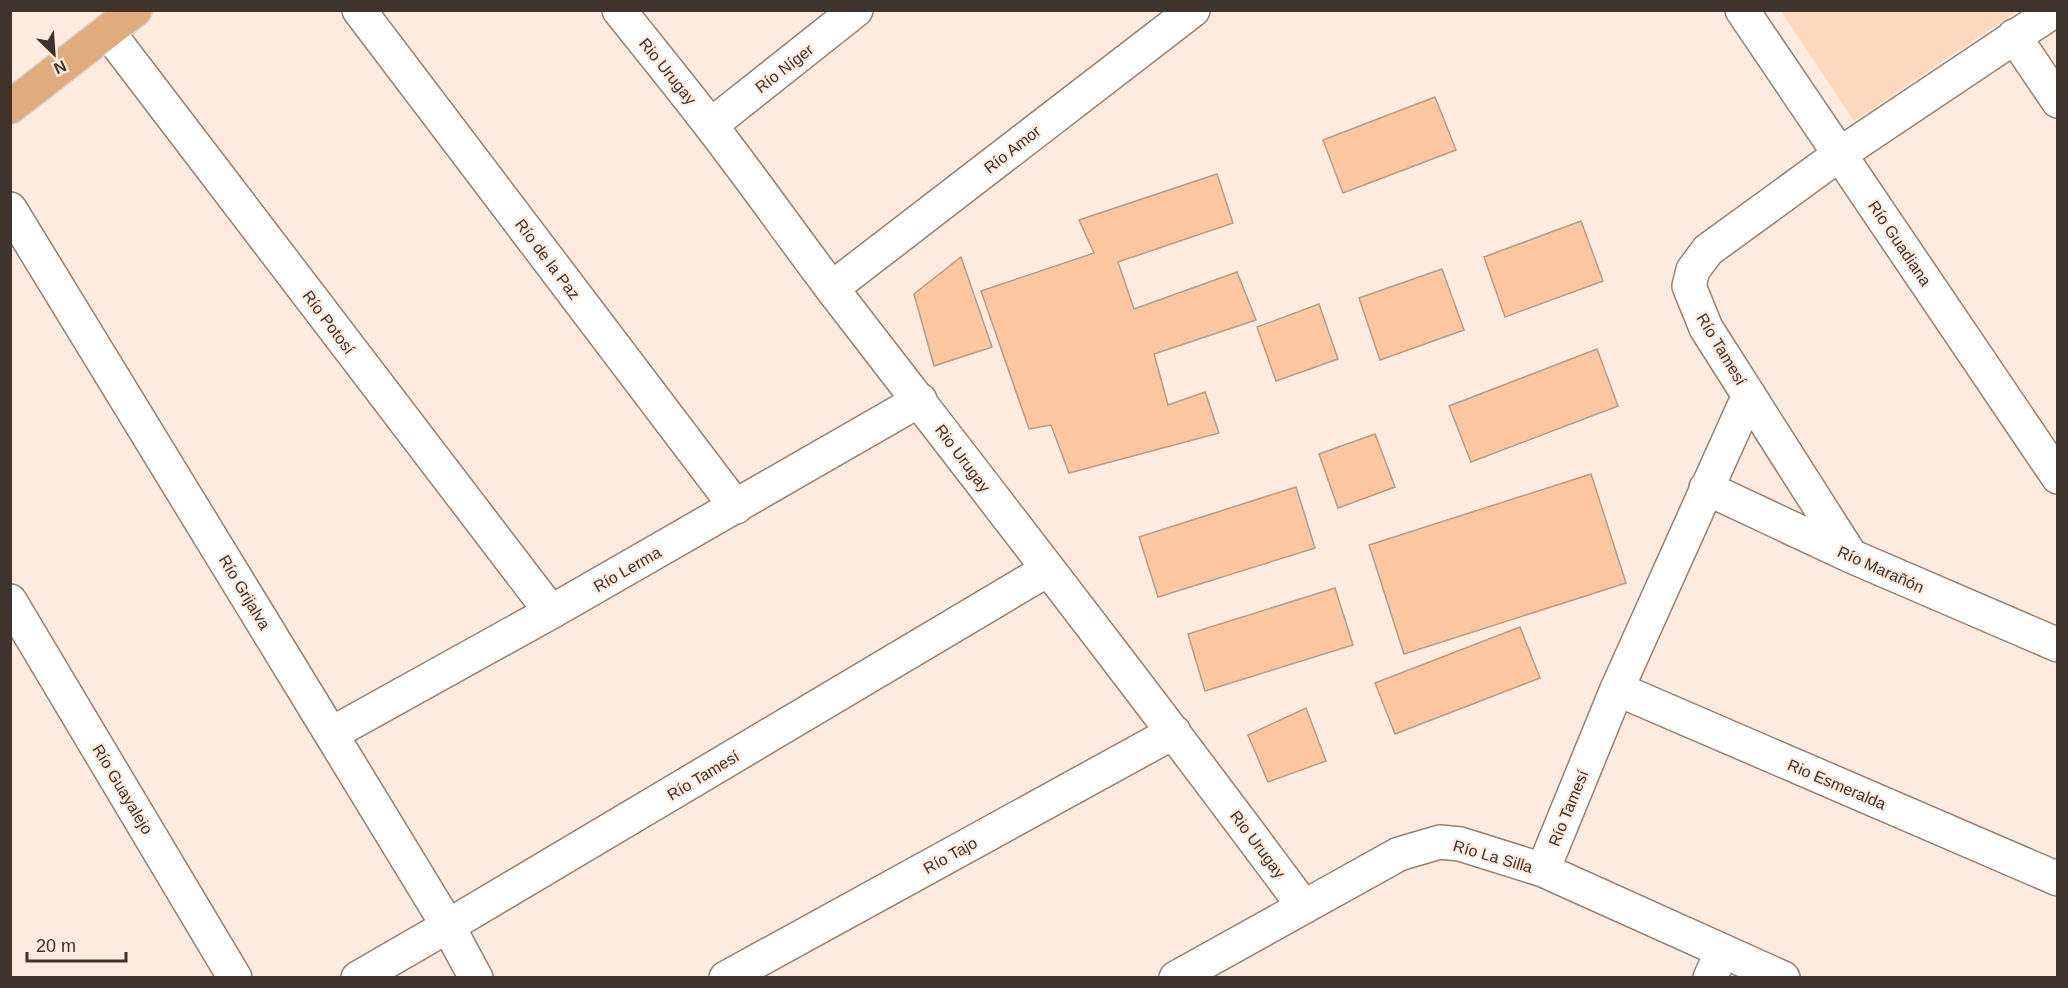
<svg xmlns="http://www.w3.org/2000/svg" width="2068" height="988" font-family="Helvetica,sans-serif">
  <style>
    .green { fill: #fcd8bf }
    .building { fill: #fcc7a0; stroke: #b79c88; stroke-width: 1.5 }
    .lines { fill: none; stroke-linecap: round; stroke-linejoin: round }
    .minor-casing { stroke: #997f6c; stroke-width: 36 }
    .major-casing { stroke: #d5d2d0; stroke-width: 36 }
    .minor { stroke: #fff; stroke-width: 33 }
    .major { stroke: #e1ac7d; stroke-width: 33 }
    .labels { text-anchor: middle; stroke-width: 4.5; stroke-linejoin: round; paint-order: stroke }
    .street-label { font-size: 16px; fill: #3f332b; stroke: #fdebdf }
  </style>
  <rect width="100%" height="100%" fill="#fdebdf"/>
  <path class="green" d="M1781,11H2017L1854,121Z"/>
  <path class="building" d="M1435,97L1456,150L1343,193L1323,140Z
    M1217,174L1233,223L1118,262L1134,309L1237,272L1256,320L1154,354L1168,405L1205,392L1219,433L1069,473L1051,425L1029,429L981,291L1094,253L1079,220Z
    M1581,221L1603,281L1505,317L1484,257Z
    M961,257L992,347L934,366L914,294Z
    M1442,269L1464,330L1380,360L1359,298Z
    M1319,304L1338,359L1276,381L1257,327Z
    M1597,349L1618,406L1471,462L1449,406Z
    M1375,434L1395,487L1338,508L1319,454Z
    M1591,474L1626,583L1404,654L1369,545Z
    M1296,487L1315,548L1158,597L1139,537Z
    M1335,588L1353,645L1205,691L1188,634Z
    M1520,627L1540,678L1395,734L1375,683Z
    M1306,708L1326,761L1268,782L1248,735Z"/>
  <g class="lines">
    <g class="minor-casing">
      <path id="minor" d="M359,10L736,507
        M619,10C650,49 681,87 711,126C753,180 792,236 833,290C991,495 1150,699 1304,907
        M1742,10L2058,477
        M108,32L551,612
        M2014,36L2058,101
        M711,125L856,10
        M10,209L331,734L448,926L476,978
        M832,288L1193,10
        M1706,488L1851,556L2058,645
        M1851,556L1706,328L1689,286L1693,270L1708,250L1840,154L2055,10
        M10,601L235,978
        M1617,689L2058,879
        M331,734L551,612L920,400
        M1543,870L1617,689L1749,395
        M358,978L448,926L1047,570
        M726,978L1174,732
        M1176,978L1399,854L1440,842L1460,844L1543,870L1783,978
        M1710,978L1722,951"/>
    </g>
    <g class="major-casing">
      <path id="major" d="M10,107L135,10"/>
    </g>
    <use href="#minor" class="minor"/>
    <use href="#major" class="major"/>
  </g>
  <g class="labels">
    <g class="street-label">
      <text transform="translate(784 68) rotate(-38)" y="6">Río Níger</text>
      <text transform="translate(668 71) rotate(51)" y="6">Rio Urugay</text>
      <text transform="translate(1012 149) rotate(-38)" y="6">Río Amor</text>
      <text transform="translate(1900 243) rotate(56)" y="6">Río Guadiana</text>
      <text transform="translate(548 259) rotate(53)" y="6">Río de la Paz</text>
      <text transform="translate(329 322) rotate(53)" y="6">Río Potosí</text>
      <text transform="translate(1722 349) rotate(59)" y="6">Río Tamesí</text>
      <text transform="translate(963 458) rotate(53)" y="6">Rio Urugay</text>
      <text transform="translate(627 569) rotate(-30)" y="6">Río Lerma</text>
      <text transform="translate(1881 569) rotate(24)" y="6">Río Marañón</text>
      <text transform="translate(245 592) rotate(59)" y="6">Río Grijalva</text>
      <text transform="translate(703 775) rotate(-31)" y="6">Río Tamesí</text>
      <text transform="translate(1837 784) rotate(23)" y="6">Rio Esmeralda</text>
      <text transform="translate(123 789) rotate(59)" y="6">Río Guayalejo</text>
      <text transform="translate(1568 808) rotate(-68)" y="6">Río Tamesí</text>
      <text transform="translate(1258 844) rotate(53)" y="6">Rio Urugay</text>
      <text transform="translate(950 855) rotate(-29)" y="6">Río Tajo</text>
      <text transform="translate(1493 856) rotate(16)" y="6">Río La Silla</text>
    </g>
  </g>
  <rect width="2068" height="988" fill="none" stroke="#3f332b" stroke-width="24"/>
  <g transform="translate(54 54) rotate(155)" stroke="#fdebdf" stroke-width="4.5" paint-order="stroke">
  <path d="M0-4.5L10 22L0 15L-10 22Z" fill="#3f332b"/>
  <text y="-9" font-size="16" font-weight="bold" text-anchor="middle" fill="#3f332b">N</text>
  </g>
  <path d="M27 952v9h99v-9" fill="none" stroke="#3f332b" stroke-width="3"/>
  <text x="36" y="952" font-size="18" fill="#3f332b" stroke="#fdebdf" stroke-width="4.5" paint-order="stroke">20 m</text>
</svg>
